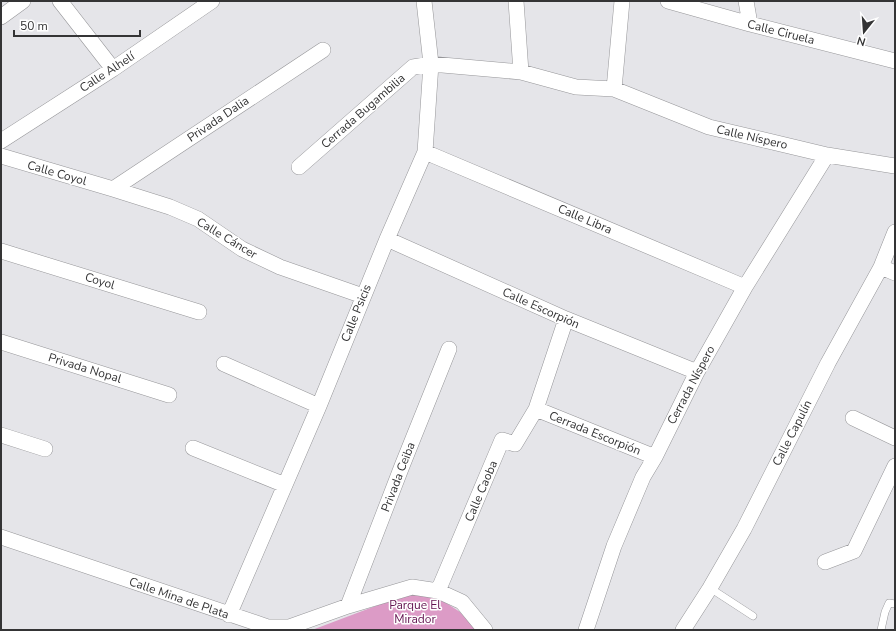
<svg xmlns="http://www.w3.org/2000/svg" width="896" height="631" font-family="'Nunito Sans',sans-serif">
  <style>
    .green { fill: #dc9bc6 }
    .lines { fill: none; stroke-linecap: round; stroke-linejoin: round }
    .service-casing { stroke: #969699; stroke-width: 8 }
    .minor-casing { stroke: #969699; stroke-width: 16 }
    .service { stroke: #fff; stroke-width: 7 }
    .minor { stroke: #fff; stroke-width: 15 }
    .labels { text-anchor: middle; stroke-width: 3; stroke-linejoin: round; paint-order: stroke }
    .street-label { font-size: 12px; fill: #343435; stroke: #fff }
    .park-label { font-size: 12px; fill: #631350; stroke: #fff }
  </style>
  <rect width="100%" height="100%" fill="#e5e5e9"/>
  <path class="green" d="M410,593L434,595L460,612L476,630H312Z"/>
  <g class="lines">
    <g class="service-casing">
      <path id="service" d="M710,588L753,616
        M881,630L885,612L889,603L895,604"/>
    </g>
    <g class="minor-casing">
      <path id="minor" d="M60,1L113,69
        M516,1L521,72
        M668,1L750,24L895,61
        M746,1L750,24
        M1,17L23,1
        M614,89L622,1
        M1,141L113,69L212,1
        M425,152L745,287
        M1,156L113,189L170,207L198,219L242,249L280,267L363,296
        M299,167L413,67L431,64L521,72L576,87L614,89L709,127L827,155L895,166
        M113,189L323,50
        M387,239L566,319L697,372
        M1,251L199,312
        M881,267L895,273
        M1,342L169,395
        M224,364L319,406
        M536,409L655,457
        M853,418L895,438
        M1,435L45,449
        M193,448L285,485
        M1,537L268,627H289L348,606L412,587L438,591L462,602L485,630
        M825,562L854,551L895,466
        M438,591L502,440L515,444L536,409L566,319
        M348,606L402,466L449,349
        M229,615L319,406L387,239L425,152L431,64L424,1
        M586,630L614,546L643,477L655,457L697,372L745,287L827,155
        M683,630L710,588L744,529L828,363L881,267L895,232"/>
    </g>
    <use href="#service" class="service"/>
    <use href="#minor" class="minor"/>
  </g>
  <g class="labels">
    <g class="street-label">
      <text transform="translate(781 32) rotate(14)" y="4">Calle Ciruela</text>
      <text transform="translate(107 72) rotate(-33)" y="4">Calle Alhelí</text>
      <text transform="translate(363 111) rotate(-41)" y="4">Cerrada Bugambilia</text>
      <text transform="translate(218 119) rotate(-34)" y="4">Privada Dalia</text>
      <text transform="translate(752 137) rotate(13)" y="4">Calle Níspero</text>
      <text transform="translate(57 173) rotate(16)" y="4">Calle Coyol</text>
      <text transform="translate(585 219) rotate(23)" y="4">Calle Libra</text>
      <text transform="translate(227 238) rotate(31)" y="4">Calle Cáncer</text>
      <text transform="translate(100 281) rotate(17)" y="4">Coyol</text>
      <text transform="translate(541 308) rotate(24)" y="4">Calle Escorpión</text>
      <text transform="translate(356 313) rotate(-68)" y="4">Calle Psicis</text>
      <text transform="translate(85 368) rotate(17)" y="4">Privada Nopal</text>
      <text transform="translate(691 385) rotate(-62)" y="4">Cerrada Níspero</text>
      <text transform="translate(595 433) rotate(22)" y="4">Cerrada Escorpión</text>
      <text transform="translate(792 433) rotate(-63)" y="4">Calle Capulín</text>
      <text transform="translate(398 477) rotate(-69)" y="4">Privada Ceiba</text>
      <text transform="translate(481 491) rotate(-67)" y="4">Calle Caoba</text>
      <text transform="translate(179 598) rotate(19)" y="4">Calle Mina de Plata</text>
    </g>
    <g class="park-label">
      <text x="415" y="609">Parque El<tspan x="415" dy="14">Mirador</tspan></text>
    </g>
  </g>
  <rect width="896" height="631" fill="none" stroke="#343435" stroke-width="4"/>
  <g transform="translate(864 32) rotate(197)" stroke="#ffffff" stroke-width="3" paint-order="stroke">
  <path d="M0-3L7 15L0 10L-7 15Z" fill="#343435"/>
  <text y="-6" font-size="11" font-weight="bold" text-anchor="middle" fill="#343435">N</text>
  </g>
  <path d="M14 30v6h126v-6" fill="none" stroke="#343435" stroke-width="2"/>
  <text x="20" y="30" font-size="12" fill="#343435" stroke="#ffffff" stroke-width="3" paint-order="stroke">50 m</text>
</svg>
